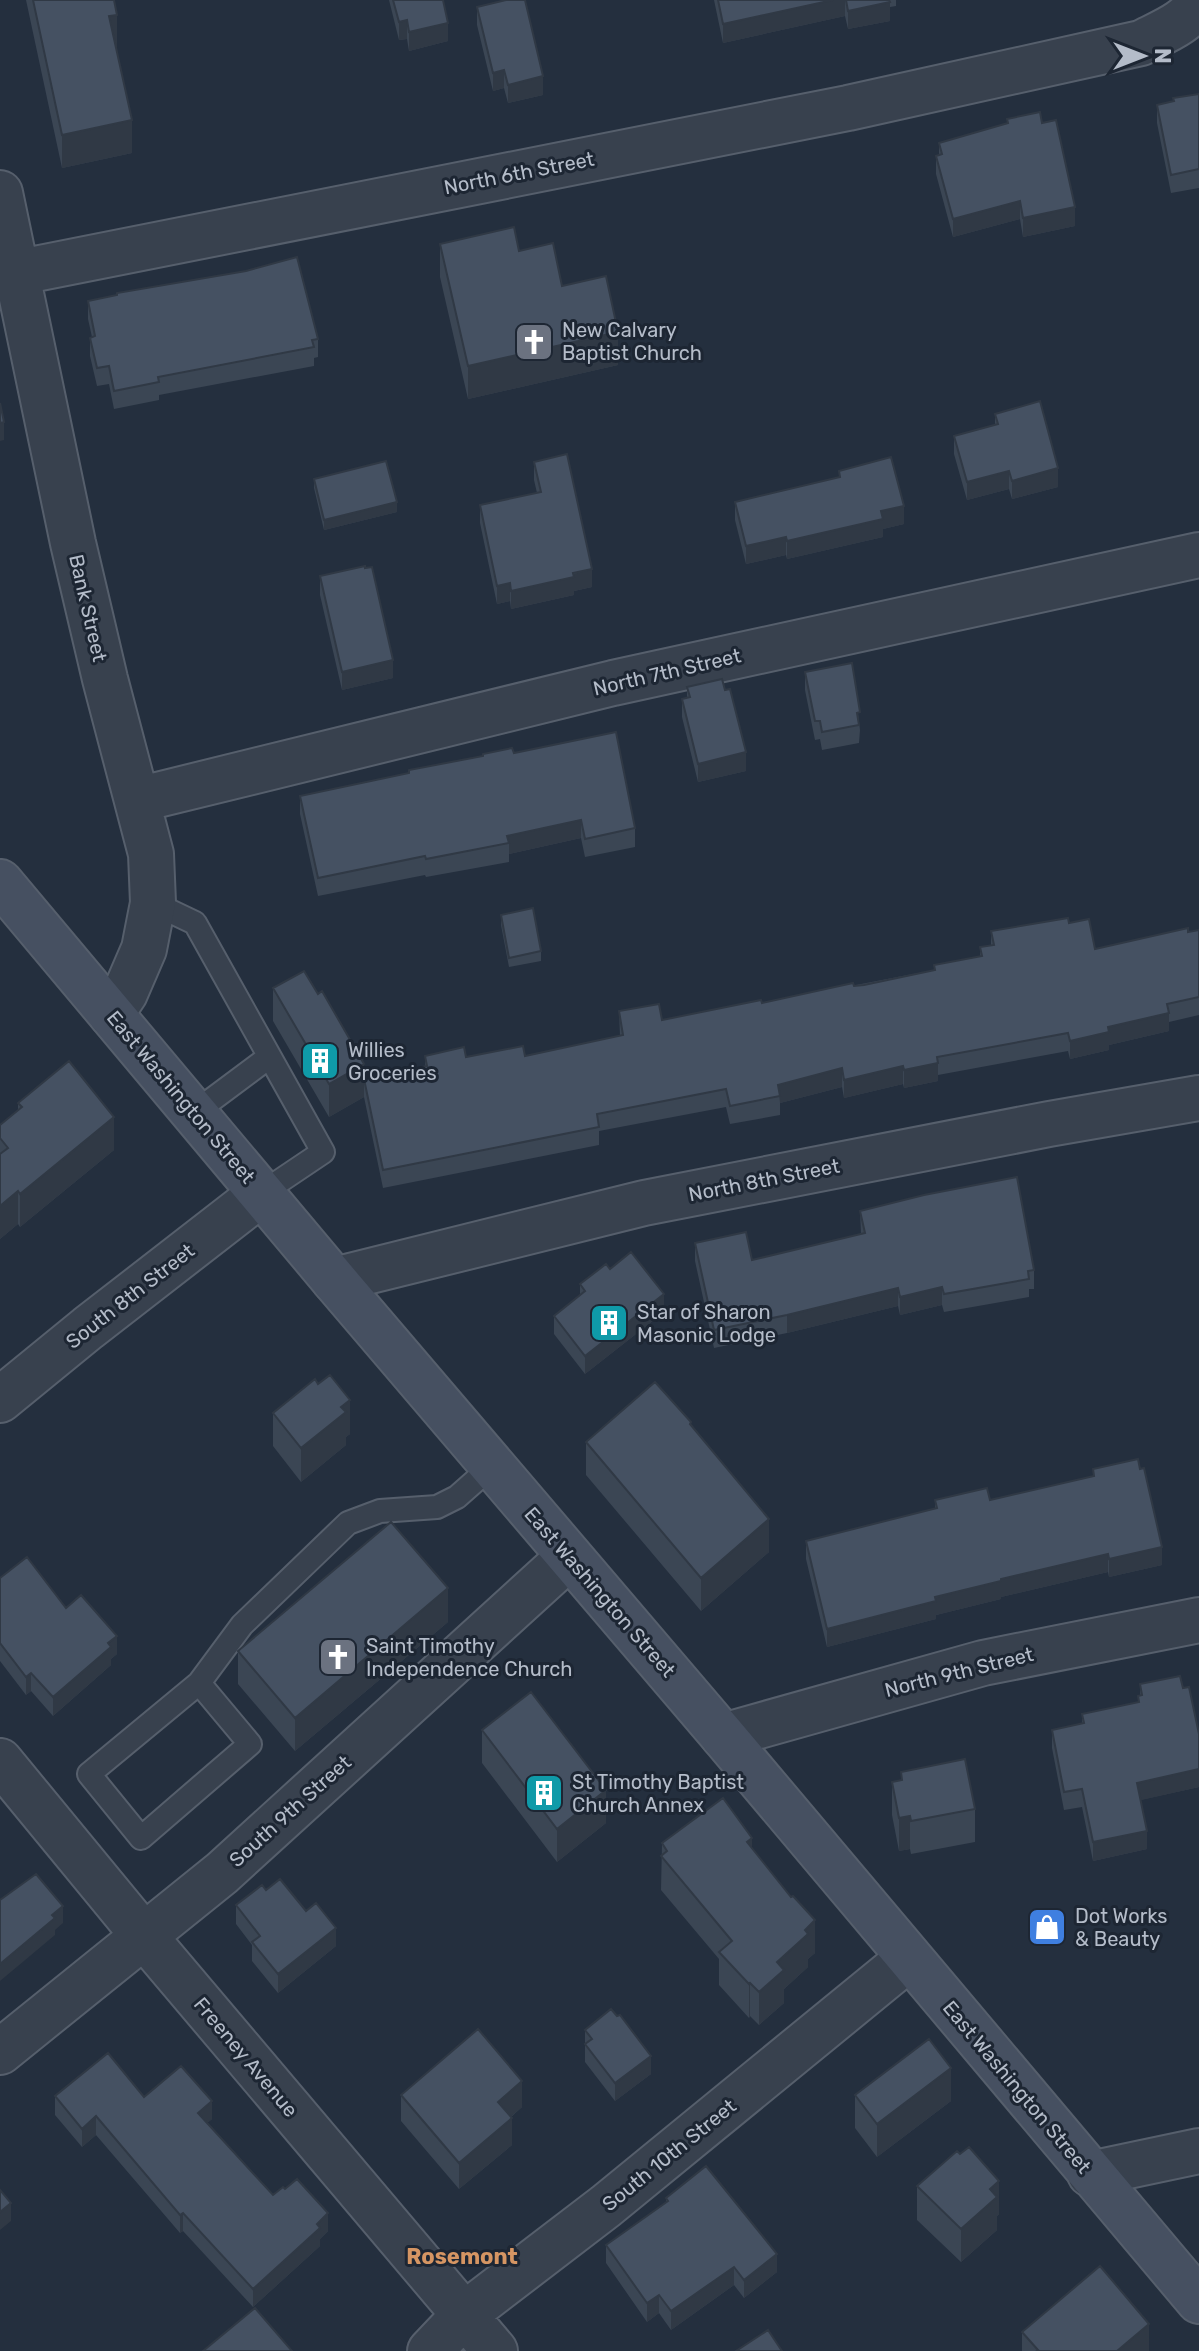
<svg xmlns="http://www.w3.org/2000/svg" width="1199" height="2351" font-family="Rubik,sans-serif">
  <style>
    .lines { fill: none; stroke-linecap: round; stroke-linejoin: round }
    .service-casing { stroke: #565f6c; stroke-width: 26 }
    .minor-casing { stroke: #565f6c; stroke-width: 48 }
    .secondary-casing { stroke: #565f6c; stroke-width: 48 }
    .service { stroke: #38414e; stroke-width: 22 }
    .minor { stroke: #38414e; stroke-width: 44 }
    .secondary { stroke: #465061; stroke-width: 44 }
    .wall { fill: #3b4654 }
    .shaded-wall { fill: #303945 }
    .building { fill: #455162; stroke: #303945; stroke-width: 2 }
    .labels { text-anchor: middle; stroke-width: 6; stroke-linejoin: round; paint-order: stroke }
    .street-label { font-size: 20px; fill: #b4bcc9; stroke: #1d2633 }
    .poi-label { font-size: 20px; fill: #b4bcc9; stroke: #1d2633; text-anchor: start }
    .neighbourhood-label { font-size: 22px; font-weight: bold; fill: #d59563; stroke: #1d2633 }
  </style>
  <rect width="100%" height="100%" fill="#242f3e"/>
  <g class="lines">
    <g class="service-casing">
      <path id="service" d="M153,903L195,923L323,1152L262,1193
        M194,1113L269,1057
        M199,1683L250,1744L141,1838L89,1774L199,1683L242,1625L348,1523L380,1511L437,1507L457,1497L492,1466"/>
    </g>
    <g class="minor-casing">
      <path id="minor" d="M0,193L73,543L105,679L151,854L153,903L144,949L125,993L111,1014
        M0,276L848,108L1141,43C1160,33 1191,22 1199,0
        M137,800L613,683L1199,555
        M334,1280L644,1203L1049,1124L1199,1098
        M0,1400L88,1328L262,1193
        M723,1736L983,1663L1199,1620
        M0,1761L144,1936L495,2351
        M0,2052L222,1873L569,1557
        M1090,2174L1199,2151
        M430,2351L465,2314L606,2206L909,1958"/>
    </g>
    <g class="secondary-casing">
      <path id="secondary" d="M0,882L334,1280L723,1736L1199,2301"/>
    </g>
    <use href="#service" class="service"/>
    <use href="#minor" class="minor"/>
    <use href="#secondary" class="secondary"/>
  </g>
  <path class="wall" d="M26,0H114L116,48L132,153L62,168Z
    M389,0H443L448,41L409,51L407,39L399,40Z
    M714,0H896V6L890,7V21L848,29L845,16L723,43Z
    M477,7L543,95L508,103L504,88L493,91L477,25Z
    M1199,94V188L1171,193L1157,123V105Z
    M1007,119L1042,123L1075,226L1023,237L1020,219L953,237L936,174V156L939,155V143L1007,124Z
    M440,244L519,251L562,286L618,365L468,399L440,277Z
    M88,301L318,339V357L314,358V366L159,395V400L114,409L109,384L97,386L90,356V338L92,337L88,319Z
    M995,414L1058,487L1012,499L1009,489L967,500L954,454V436L995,425Z
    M534,462L592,587L574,591V595L511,609L510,601L497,604L480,523V505L537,493L534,480Z
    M839,471L904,524L883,529V537L787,559L786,555L746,564L735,520V502L839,478Z
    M314,479L397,512L324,530L314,488Z
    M320,576L393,678L342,690L320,595Z
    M852,663L860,730L859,743L822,750L820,739L815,740L805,690V672Z
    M687,687L725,690L746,771L698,782L682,717V699L687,698Z
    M514,753L635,828V847L585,857L581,838L509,854V862L426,877L425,875L318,896L300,814V796Z
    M501,915L541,951V961L509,967L501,925Z
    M1069,923L1095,949L1199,930V1015L1169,1022V1031L1109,1045V1050L1070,1059L1068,1051L938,1075V1081L904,1088L903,1084L844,1098L842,1087L780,1103V1115L730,1124L726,1107L599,1131V1145L383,1188L364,1097L329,1117L273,1021V988L364,1079L425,1066V1056H525L620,1036L619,1011L662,1020L762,1003L934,970V965L980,956V947L991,945V931Z
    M18,1103L114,1150L20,1227L18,1224L0,1239V1125L18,1110Z
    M860,1211L1034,1270V1289H1029V1297L944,1312L942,1305L900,1315L898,1306L787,1333L714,1348L695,1261V1243L752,1260L861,1234Z
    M610,1269L664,1312L585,1374L554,1334V1316L580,1296V1284Z
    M318,1384L350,1434L346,1437V1445L301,1482L273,1446V1413Z
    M691,1426L769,1552L701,1611L586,1475V1442Z
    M1093,1469L1162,1565L1109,1577L1108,1572L1001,1597V1599L936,1615V1619L827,1647L806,1559V1541L935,1509V1500H990L1093,1477Z
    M0,1578L66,1608L117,1654L111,1659V1665L53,1716L31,1691L26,1695L0,1661Z
    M448,1622L295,1751L238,1684V1651Z
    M1140,1684L1183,1688L1199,1734V1787L1140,1800L1147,1849L1093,1861L1082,1807L1064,1810L1052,1748V1730L1082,1724V1714L1138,1702V1696H1140Z
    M482,1730L606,1823L557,1862L482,1763Z
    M901,1772L975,1809V1842L911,1854L910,1849L899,1851L892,1815V1782L901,1780Z
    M662,1843L752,1849L815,1953L808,1959V1967L784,1989V2003L759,2025L750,2016L749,2018L719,1985V1959L661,1890Z
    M266,1890L306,1911L336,1946L278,1993L252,1961V1945L236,1924V1905Z
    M585,2030L651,2074L615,2101L585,2062Z
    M401,2095L522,2107L511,2117L512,2145L459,2189L401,2121Z
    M855,2095L951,2101L877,2157L855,2128Z
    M55,2096L144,2097L212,2119L207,2123L273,2195L328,2231L320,2239V2246L253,2307L183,2231L180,2233L96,2135L82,2147L55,2115Z
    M917,2186L999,2214L997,2216V2230L961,2262L917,2220Z
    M666,2198L777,2272L744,2298L734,2285L671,2330L659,2313L647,2322L606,2263V2245L666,2202Z
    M1022,2332L1149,2351H1022Z"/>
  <path class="shaded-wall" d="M833,0H845V16L723,43V24Z
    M890,2V21L848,29V11Z
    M117,15V48L109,49V16Z
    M407,20V39L399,40V22Z
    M448,23V41L409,51V32Z
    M504,70V88L493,91V73Z
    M543,76V95L508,103V85Z
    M132,120V153L62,168V135Z
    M1020,201V219L953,237V219Z
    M1075,207V226L1023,237V218Z
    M618,332V365L468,399V366Z
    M4,422V440L0,441V423Z
    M1058,468V487L1012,499V481Z
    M1009,471V489L967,500V482Z
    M397,502V512L324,530V520Z
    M904,506V524L883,529V537L787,559V541L881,511Z
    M786,537V555L746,564V546Z
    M592,569V587L574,591V595L511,609V591Z
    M510,583V601L497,604V586Z
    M393,660V678L342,690V672Z
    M746,752V771L698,782V764Z
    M581,820V838L509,854V843L507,836Z
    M1169,1013V1031L1109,1045V1050L1070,1059V1041L1108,1027Z
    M938,1063V1081L904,1088V1070Z
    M364,1064V1097L329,1117V1084Z
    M903,1066V1084L844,1098V1080Z
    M842,1068V1087L780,1103L778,1085Z
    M114,1117V1150L20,1227V1194Z
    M18,1191V1224L0,1239V1206Z
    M942,1287V1305L900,1315V1297Z
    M898,1288V1306L787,1333V1315Z
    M664,1294V1312L585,1374V1356Z
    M350,1400V1434L346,1437V1445L301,1482V1448L341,1407Z
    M769,1519V1552L701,1611V1578Z
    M1162,1547V1565L1109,1577V1559Z
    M1108,1554V1572L1001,1597V1599L936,1615V1619L827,1647V1629L1001,1579Z
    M448,1588V1622L295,1751V1718Z
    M117,1636V1654L111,1659V1665L53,1716V1697Z
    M31,1673V1691L26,1695V1677Z
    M1199,1769V1787L1137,1801V1783Z
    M606,1790V1823L557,1862V1829Z
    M910,1816V1849L899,1851V1818Z
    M1147,1831V1849L1093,1861V1842Z
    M752,1838V1871L747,1842Z
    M63,1906V1923L55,1930V1935L0,1981V1964L52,1915Z
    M815,1920V1953L808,1959V1967L784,1989V2003L759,2025V1992L777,1962Z
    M336,1928V1946L278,1993V1974Z
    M750,1983V2016L749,2018V1984Z
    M651,2056V2074L615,2101V2083Z
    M951,2068V2101L877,2157V2124Z
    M522,2081V2107L498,2128V2102Z
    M212,2101V2119L198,2131V2113Z
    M96,2116V2135L82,2147V2129Z
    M512,2118V2145L459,2189V2163Z
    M999,2181V2214L997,2216V2230L961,2262V2229L990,2189Z
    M11,2203V2221L0,2230V2212Z
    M183,2213V2231L180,2233V2215Z
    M328,2213V2231L320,2239V2246L253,2307V2289Z
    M777,2254V2272L744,2298V2280Z
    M734,2267V2285L671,2330V2311Z
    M659,2295V2313L647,2322V2303Z
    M1149,2324V2351H1117Z"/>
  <path class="building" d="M33,0H114L117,15L109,16L132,120L62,135Z
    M393,0H443L448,23L409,32L407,20L399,22Z
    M506,0H525L543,76L508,85L504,70L493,73L477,7Z
    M718,0H833L723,24Z
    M846,0H889L890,2L848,11Z
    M1199,94V169L1171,175L1157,105L1174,101L1173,98Z
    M1040,112L1042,123L1056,120L1075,207L1023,218L1020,201L953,219L936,156L942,154L939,143L1008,123L1007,119Z
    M514,227L519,251L553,243L562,286L606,276L618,332L468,366L440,244Z
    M297,257L318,339L312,340L314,347L158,377L159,382L114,391L109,366L97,368L90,338L95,336L88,301L117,295V293L246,271Z
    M1040,401L1058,468L1012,481L1009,471L967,482L954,436L998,424L995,414Z
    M0,403L4,422L0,423Z
    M567,454L592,569L573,573L574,577L511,591L510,583L497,586L480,505L541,492L534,462Z
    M891,457L904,506L881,511L883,519L787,541L786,537L746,546L735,502L840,477L839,471Z
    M386,461L397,502L324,520L314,479Z
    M365,566V568L372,567L393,660L342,672L320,576Z
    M852,663L860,712L857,713L859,725L822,732L820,721H815L805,672Z
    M722,679L725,690L730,689L746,752L698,764L682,699L690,697L687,687Z
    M616,732L635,828L585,839L581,820L507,836L509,843L426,859L425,856L318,878L300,796L409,773V770L483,756V754L512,748L514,753Z
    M533,908L541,951L509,958L501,915Z
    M1068,918L1069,923L1089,919L1095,949L1188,928V932L1199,930V997L1167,1004L1169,1013L1108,1027L1109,1032L1070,1041L1068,1033L937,1057L938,1063L904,1070L903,1066L844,1080L842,1068L778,1085L780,1096L730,1106L726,1089L597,1114L599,1127L383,1170L364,1079L427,1066L425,1056L464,1047L466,1057L523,1046L525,1056L623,1035L619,1011L659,1004L662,1020L761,1000L762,1003L853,983L854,986L864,985L935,970L934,965L982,956L980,947L994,945L991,931Z
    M304,971L318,994L322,991L364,1064L329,1084L273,988Z
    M69,1061L114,1117L20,1194L18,1191L0,1206V1154L8,1148L0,1138V1125L22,1107L18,1103Z
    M1017,1177L1034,1270L1028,1271L1029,1279L944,1294L942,1287L900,1297L898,1288L787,1315L714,1330L695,1243L746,1232L752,1260L865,1233L860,1211L924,1195Z
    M631,1252L664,1294L585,1356L554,1316L585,1291L580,1284L606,1264L610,1269Z
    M330,1375L350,1400L341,1407L346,1412L301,1448L273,1413L315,1379L318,1384Z
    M655,1382L691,1422L690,1424L769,1519L701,1578L586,1442Z
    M1138,1459L1140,1469L1144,1468L1162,1547L1109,1559L1108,1554L1001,1579V1581L935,1597L936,1601L827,1629L806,1541L937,1508L935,1500L987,1488L990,1500L1094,1476L1093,1469Z
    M391,1522L448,1588L295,1718L238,1651Z
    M27,1557L66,1608L81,1595L117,1636L108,1643L111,1647L53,1697L31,1673L26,1677L0,1643V1578Z
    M1180,1676L1183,1688L1189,1687L1199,1734V1769L1137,1783L1147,1831L1093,1842L1082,1789L1064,1792L1052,1730L1084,1723L1082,1714L1139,1702L1138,1696L1142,1695L1140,1684Z
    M531,1692L606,1790L557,1829L482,1730Z
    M965,1759L975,1809L911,1821L910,1816L899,1818L892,1782L902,1780L901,1772Z
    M723,1798L752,1838L747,1842L791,1897L793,1896L815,1920L805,1930L808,1934L777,1962L784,1970L759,1992L750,1983L749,1984L719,1952L732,1941L661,1856L667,1851L662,1843Z
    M36,1874L63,1906L52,1915L55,1918L0,1964V1900Z
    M280,1879L306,1911L316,1903L336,1928L278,1974L252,1942L260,1936L236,1905L262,1885L266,1890Z
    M611,2009L617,2016L620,2015L651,2056L615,2083L585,2044L592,2039L585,2030Z
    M478,2029L522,2081L498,2102L512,2118L459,2163L401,2095Z
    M929,2039L951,2068L877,2124L855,2095Z
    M108,2053L144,2097L181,2066L212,2101L198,2113L273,2195L283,2187L285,2189L297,2179L328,2213L317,2224L320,2228L253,2289L183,2213L180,2215L96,2116L82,2129L55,2096Z
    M969,2147L999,2181L990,2189L997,2197L961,2229L917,2186L957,2151L960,2154Z
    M706,2166L777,2254L744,2280L734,2267L671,2311L659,2295L647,2303L606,2245L668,2201L666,2198Z
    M0,2190L11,2203L0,2212Z
    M1100,2266L1149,2324L1117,2351H1036L1038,2350L1022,2332Z
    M255,2308L292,2351H203Z
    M768,2330L782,2351H736Z"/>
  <defs>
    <g id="church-square" transform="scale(2)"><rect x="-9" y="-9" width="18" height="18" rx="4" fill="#6b7280" stroke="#1d2633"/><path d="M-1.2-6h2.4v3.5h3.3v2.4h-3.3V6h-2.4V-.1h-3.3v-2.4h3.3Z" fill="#fff"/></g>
    <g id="building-square" transform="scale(2)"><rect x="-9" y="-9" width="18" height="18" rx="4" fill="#0f9aa8" stroke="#1d2633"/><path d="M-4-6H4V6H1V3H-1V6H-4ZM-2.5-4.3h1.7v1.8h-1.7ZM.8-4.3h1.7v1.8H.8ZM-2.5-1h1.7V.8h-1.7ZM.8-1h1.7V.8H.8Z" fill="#fff"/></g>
    <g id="shop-square" transform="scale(2)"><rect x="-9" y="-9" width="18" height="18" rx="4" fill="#3f7fe0" stroke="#1d2633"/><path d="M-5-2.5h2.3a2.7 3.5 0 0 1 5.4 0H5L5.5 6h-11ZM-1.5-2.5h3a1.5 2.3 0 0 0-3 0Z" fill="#fff"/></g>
  </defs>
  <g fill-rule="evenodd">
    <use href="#church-square" x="534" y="342"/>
    <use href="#building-square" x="320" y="1061"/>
    <use href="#building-square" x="609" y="1323"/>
    <use href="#church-square" x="338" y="1657"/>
    <use href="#building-square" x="544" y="1793"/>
    <use href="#shop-square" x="1047" y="1927"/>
  </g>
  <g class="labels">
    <g class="street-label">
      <text transform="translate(519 173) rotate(-11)" y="7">North 6th Street</text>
      <text transform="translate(88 608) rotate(77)" y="7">Bank Street</text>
      <text transform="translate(667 672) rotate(-13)" y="7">North 7th Street</text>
      <text transform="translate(181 1097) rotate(50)" y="7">East Washington Street</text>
      <text transform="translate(764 1180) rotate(-11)" y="7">North 8th Street</text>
      <text transform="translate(130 1296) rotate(-38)" y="7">South 8th Street</text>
      <text transform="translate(600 1592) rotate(49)" y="7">East Washington Street</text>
      <text transform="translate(959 1672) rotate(-14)" y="7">North 9th Street</text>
      <text transform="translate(290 1811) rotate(-42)" y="7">South 9th Street</text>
      <text transform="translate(246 2057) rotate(50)" y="7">Freeney Avenue</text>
      <text transform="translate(1017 2087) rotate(50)" y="7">East Washington Street</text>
      <text transform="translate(669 2155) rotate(-39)" y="7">South 10th Street</text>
    </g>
    <g class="poi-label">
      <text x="562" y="337">New Calvary<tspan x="562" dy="23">Baptist Church</tspan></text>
      <text x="348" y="1057">Willies<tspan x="348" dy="23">Groceries</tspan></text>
      <text x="637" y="1319">Star of Sharon<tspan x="637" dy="23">Masonic Lodge</tspan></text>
      <text x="366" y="1653">Saint Timothy<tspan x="366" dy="23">Independence Church</tspan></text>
      <text x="572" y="1789">St Timothy Baptist<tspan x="572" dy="23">Church Annex</tspan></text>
      <text x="1075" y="1923">Dot Works<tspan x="1075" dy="23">&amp; Beauty</tspan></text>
    </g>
    <g class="neighbourhood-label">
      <text x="462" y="2264">Rosemont</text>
    </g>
  </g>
  <g transform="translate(1143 56) rotate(90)" stroke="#1d2633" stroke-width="6" paint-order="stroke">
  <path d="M0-6L14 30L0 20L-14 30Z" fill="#b4bcc9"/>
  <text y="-12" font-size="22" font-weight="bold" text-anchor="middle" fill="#b4bcc9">N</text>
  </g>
</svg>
